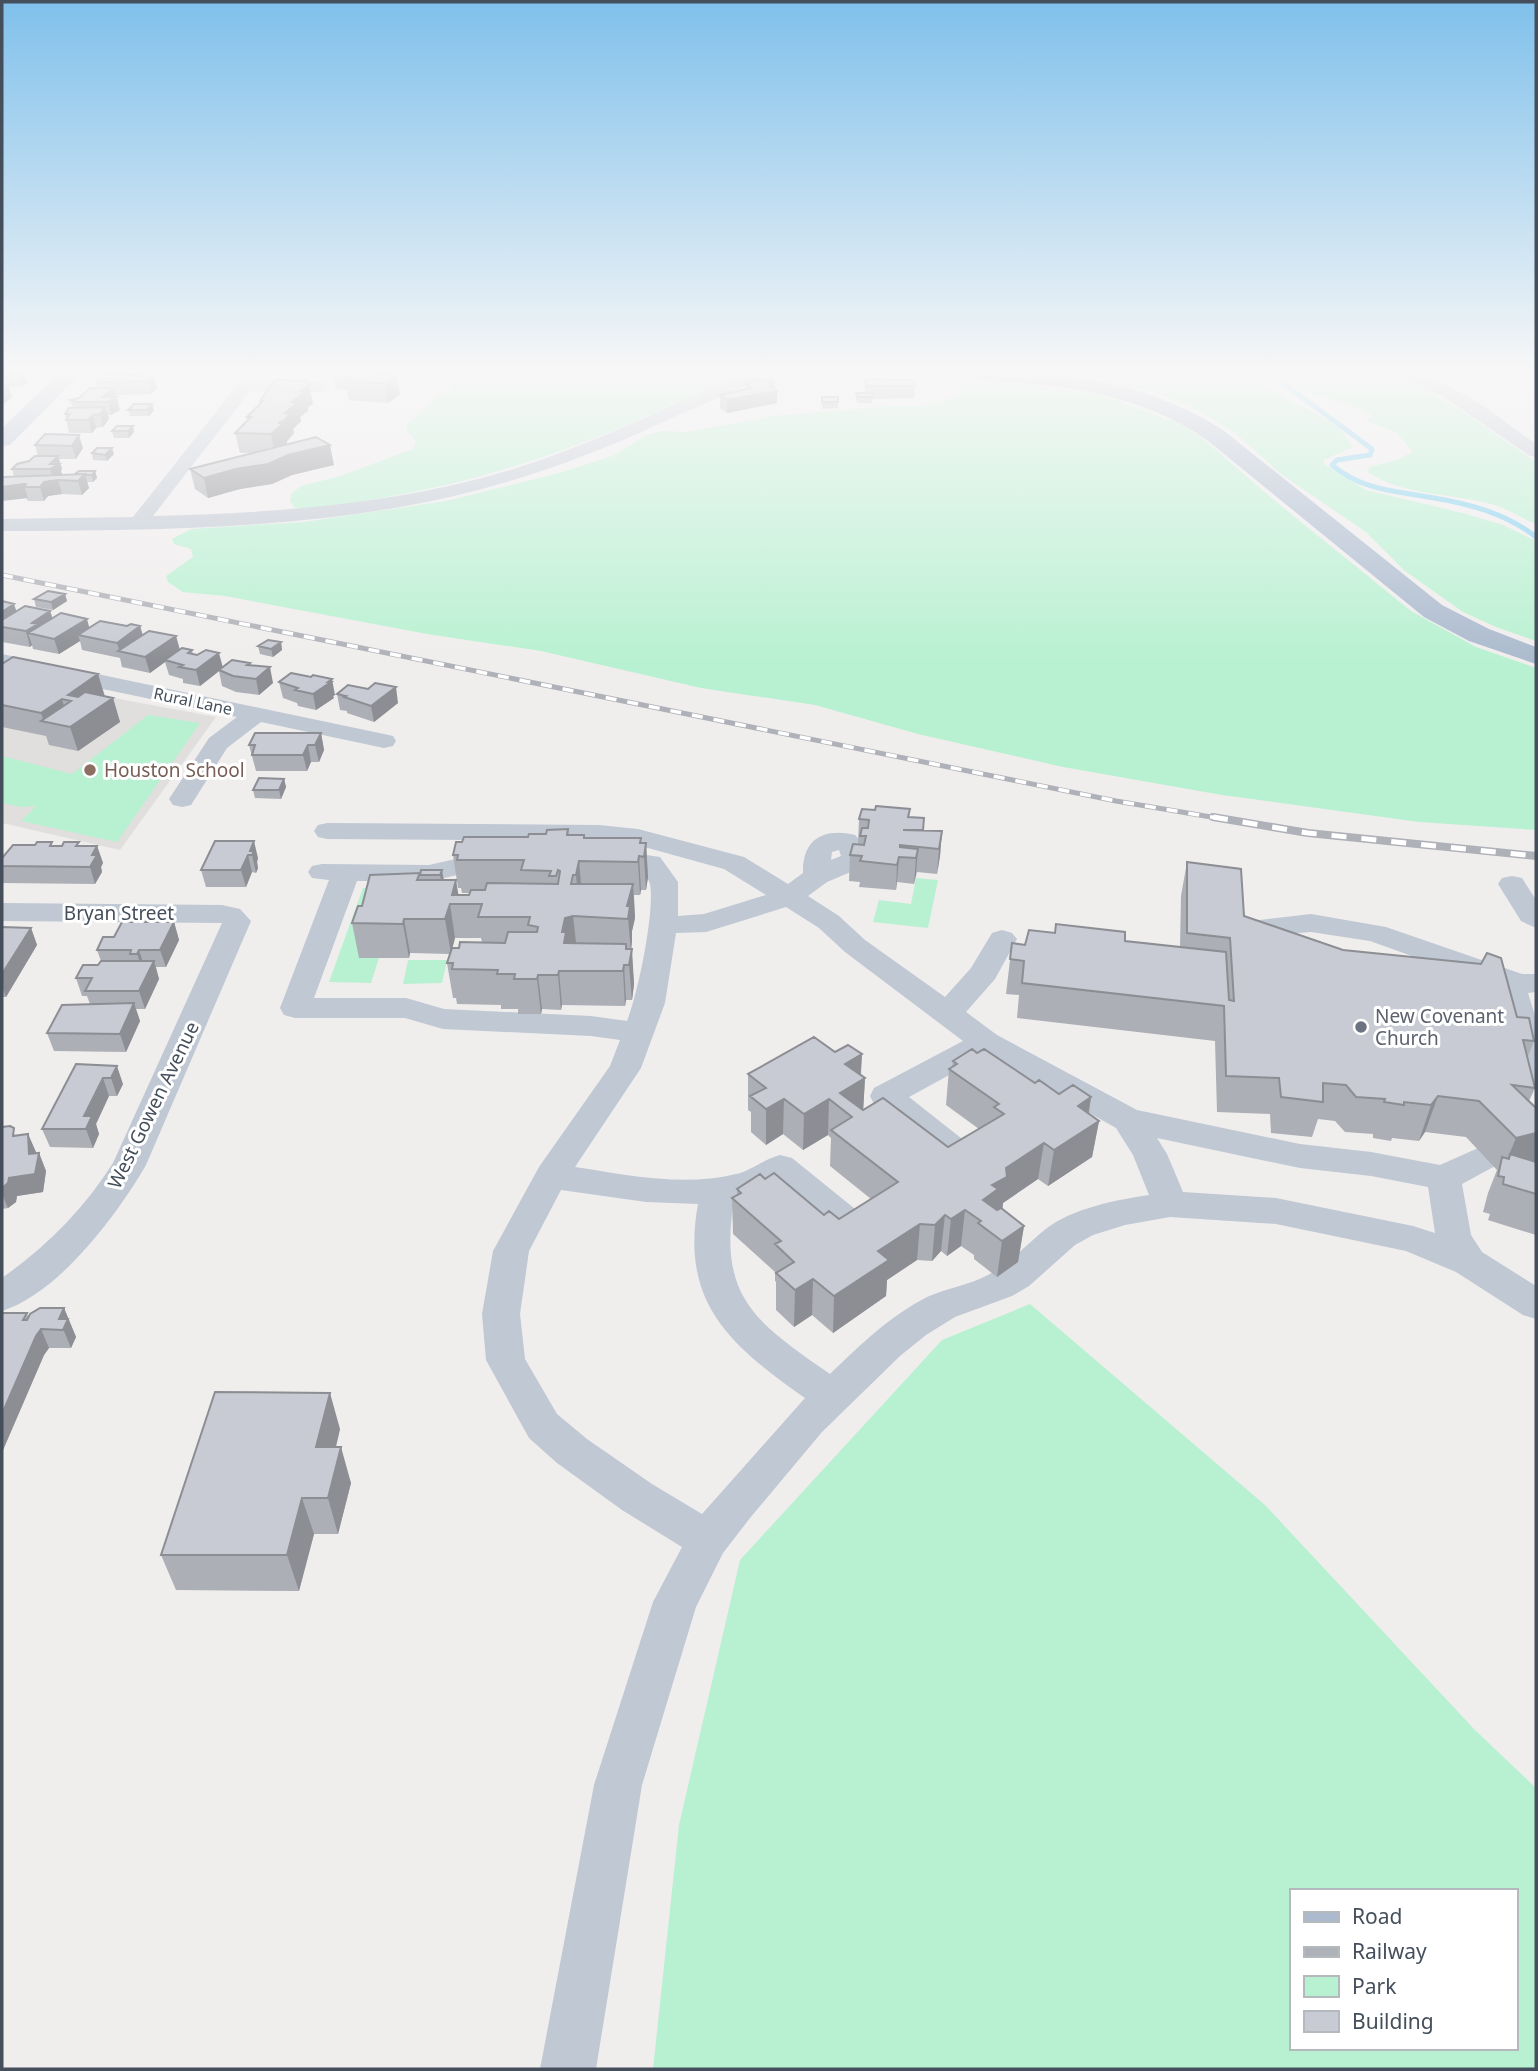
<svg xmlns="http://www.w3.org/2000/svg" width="1538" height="2071" font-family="'Noto Sans',sans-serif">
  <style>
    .education { fill: #e1dede }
    .green { fill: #b8f1d1; fill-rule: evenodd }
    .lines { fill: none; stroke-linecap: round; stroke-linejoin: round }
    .stream { stroke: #83d2f0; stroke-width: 5 }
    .minor { fill: #bfc8d3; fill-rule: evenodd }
    .major { fill: #abbace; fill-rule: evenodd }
    .rail-far1-casing { stroke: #afb1b8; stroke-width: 5 }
    .rail-casing { stroke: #afb1b8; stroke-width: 8 }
    .rail-far1 { stroke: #fff; stroke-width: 3.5; stroke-dasharray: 11; stroke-linecap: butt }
    .rail { stroke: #fff; stroke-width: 5; stroke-dasharray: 15; stroke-linecap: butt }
    .wall { fill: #acafb5; fill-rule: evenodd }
    .shaded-wall { fill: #8c8e94 }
    .building { fill: #c8cbd3; stroke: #8c8e94; stroke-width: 2 }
    .education-dot { fill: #8d6e63; stroke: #fff; stroke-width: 2.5 }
    .worship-dot { fill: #6b7280; stroke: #fff; stroke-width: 2.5 }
    .labels { text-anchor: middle; stroke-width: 6; stroke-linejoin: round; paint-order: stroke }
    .far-street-label { font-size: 16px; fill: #444f5b; stroke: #fff }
    .education-label { font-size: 19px; fill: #785e54; stroke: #fff; text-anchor: start }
    .street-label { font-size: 19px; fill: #444f5b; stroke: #fff }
    .worship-label { font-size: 19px; fill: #5b616d; stroke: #fff; text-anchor: start }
  </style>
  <rect width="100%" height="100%" fill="#f0eded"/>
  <path class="education" d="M2,677L216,717L120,850L2,823Z"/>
  <path class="green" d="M447,373H739C617,434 499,481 362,501C341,505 315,513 294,507L290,500L292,493L301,486L340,476L413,449L416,442L407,431V425L434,399L451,389L452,382Z
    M1032,373H1220L1263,386L1324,418L1341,430L1353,447L1324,460V464L1366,490L1463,513L1503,525L1536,541V641L1496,627L1463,612L1405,571L1366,532L1281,474L1234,432L1201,412L1169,397L1144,389Z
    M1264,373H1384L1411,381L1462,411L1536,462V524C1521,518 1507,508 1491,504C1451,493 1403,496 1368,472L1369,467L1396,460L1413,452L1396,432L1366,421L1373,416L1358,408L1305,391Z
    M968,378L1101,395L1176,422L1201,437L1275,501L1411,611L1476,647L1536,668V830L1419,822L1222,795L1063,767L918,734L815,705L701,688L541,651L427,634L225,596L183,592L168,582L166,576L193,557L191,549L174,544L172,539L191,529L304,522L446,501L559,473L615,455L645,436L660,431L687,432L773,416L889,406H919L938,403L963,393L952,382L955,379Z
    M148,715L200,723L117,842L21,821L36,806L20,807L2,803V756L72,774Z
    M916,878L938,880L928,928L873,922L879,900L911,904Z
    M363,888H399L359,957L379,958L371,983L329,982Z
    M408,960H447L442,983L403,984Z
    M1030,1304L1265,1505L1474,1729L1536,1788V2069H653L679,1825L740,1560L942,1340ZM1291,1891H1515V2048H1291Z"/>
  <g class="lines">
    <path class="stream" d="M1254,373L1280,381L1372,449L1370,455L1337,460L1332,465C1363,491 1396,491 1434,498C1470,504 1507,514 1536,537"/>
    <path class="minor" d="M743,373H764C753,386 693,408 674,417C602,451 528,479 450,497C304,530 151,530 2,531V519L133,517L239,383L245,381L323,382L331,387L323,392L250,391L153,516C272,513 392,505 507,471C589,446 666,408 743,373Z
      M1392,373C1446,371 1494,415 1536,444V457L1530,456L1442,396L1394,376Z
      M2,654L384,734L393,736L396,741L393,746L384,748L261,722L227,748L191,805L182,807L173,805L169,799L209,738L237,717L2,668Z
      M327,823L599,825L638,829L744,857L788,884L803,873C802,840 823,827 855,835L868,849L869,860L865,866L827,882L808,896L839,916L865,940L945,997L971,968L992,933L1002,930L1012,933L1017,939L995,979L966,1012L997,1035L1137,1110L1300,1144L1371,1152L1440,1165L1485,1145L1497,1149L1502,1157L1497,1165L1462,1184L1471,1235L1482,1252L1536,1286V1319L1523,1315L1456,1272L1406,1251L1276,1224L1170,1217L1125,1225L1093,1235L1075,1245L1029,1286L1012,1296L955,1317L926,1335L900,1356L822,1432L750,1518L723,1553L696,1607L642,1785L596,2069H540L594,1785L653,1602L682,1547L622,1510L557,1463L529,1438L486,1360L482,1314L493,1251L539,1167L610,1066L620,1040L591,1036L443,1029L405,1018H295L284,1015L280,1008L329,880L312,878L308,872L312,866L322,864L429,865L495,850L505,852L509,858L505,864L431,881H357L314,998H406L444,1009L591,1016L627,1021C638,994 655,911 650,884C649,879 644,874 641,870L596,863L592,857L596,851L606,849L660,857L678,882V916L704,914L766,895L724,869L637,845L599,841L327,839L318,837L314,831L318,825ZM839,850L841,856L831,860L832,852ZM786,907L819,928L845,952L963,1041L874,1088L870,1096L874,1104L942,1158L954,1162L966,1158L971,1150L966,1142L909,1097L986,1055L1116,1128L1133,1155L1149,1195C1116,1200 1074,1208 1047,1228C1027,1244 1010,1263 988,1275C969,1285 947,1288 927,1297C890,1316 860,1345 830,1374C755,1322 718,1297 734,1200L759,1193L778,1184C800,1202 829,1240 860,1231L865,1222L860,1213L792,1158L780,1155C764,1159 751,1171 736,1174C684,1187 627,1175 575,1167L641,1068L665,1003L676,933L706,932ZM1157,1138L1300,1168L1371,1176L1428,1187L1435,1233L1413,1226L1276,1198L1183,1192L1167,1154ZM561,1190L646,1202L698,1204C680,1303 730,1345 805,1398L702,1514L652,1484L587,1439L557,1414L525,1359L520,1314L529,1251Z
      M1512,876L1522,878L1536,900V928L1521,921L1498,884L1502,878Z
      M2,903L222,905L240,909L251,921L146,1165C117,1215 59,1293 2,1311V1278C46,1247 84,1209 113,1163L222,923L2,921Z
      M1311,914L1386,927L1522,974H1536V992L1528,993L1536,1019V1083L1525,1080L1520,1072L1498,987L1370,941L1311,932L1261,936L1251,933L1247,927L1251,921Z"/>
    <path class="major" d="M60,373H81L10,445L2,446V428Z
      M958,373C1051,369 1143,379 1223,430L1442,605L1489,629L1536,647V664L1469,641L1424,617L1207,440C1132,389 1056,385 968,379L961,377Z"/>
    <g class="rail-far1-casing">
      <path id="rail-far1" d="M2,575L1116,801L1223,819"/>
    </g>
    <g class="rail-casing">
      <path id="rail" d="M1213,817L1308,833L1536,856"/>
    </g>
    <use href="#rail-far1" class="rail-far1"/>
    <use href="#rail" class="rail"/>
  </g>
  <path class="wall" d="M24,373L27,382L21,387H9L12,397L2,405V374Z
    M114,373H141L139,375L154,376L157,388L151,394L116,395L120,410L111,415H108L109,419L103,427L96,428L92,433H69L65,414L73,408L70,400L79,398L97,388L96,382L114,374Z
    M302,373H325L323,374Z
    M333,373H390L387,374L400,394L388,403L349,400L347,390L336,389Z
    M1520,373H1536V376H1528Z
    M865,380L915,386L914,398L872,399V403H858L856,400V393H865Z
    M745,382L774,389L777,391V403L727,413L720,408V395L745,389Z
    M309,385L313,404L308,407V411L300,417L301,421L293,429L294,433L285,444L334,465L292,475L272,484L240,489L208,498L195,489L190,469L250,453H240L235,433L247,421V417L260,404V401Z
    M822,397L838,402V408L822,409Z
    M128,410H154L149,416H130Z
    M133,426L134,432L129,438H114L112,431Z
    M45,434L83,448L76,459H59L62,469L61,471L62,475L75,474L95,471L97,478L93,482H87L89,488L82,495L62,494L48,496L44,501H28L14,476L12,469L38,456L35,445Z
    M92,453L114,454L107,461L93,460Z
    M65,594L67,601L53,610L36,607L34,599Z
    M2,601L16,611H50L53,619L89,627L140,626L143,635L176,636L180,650H192L193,654L222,667L250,665L273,683L259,695L236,692L222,686L219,671L200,686L183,683V679L169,675L165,662L150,673L122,667L120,658L82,650L80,641L59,654L33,649L32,645L30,647L2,642Z
    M281,642L282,650L273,657L260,654L258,646Z
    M2,664L98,674L105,696L113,698L120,722L78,751L49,745L46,736L2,727Z
    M279,682L335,695L333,696L334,698L316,710L298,706L297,703L283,698Z
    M337,694L398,703L374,722L347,713V711L340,710Z
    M321,733L324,750L319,762H311L307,771H256L249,745Z
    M284,779L286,787L281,799L255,798L253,790Z
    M910,809L909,817L924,818V830L942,831L940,856L937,874L917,872L914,884L897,882L896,890L859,887L860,882L849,881L850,855L858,844L859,819L875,810Z
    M568,829L569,835L584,838H641V843H646L648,877L646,890H641L640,895H634L635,918L632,931V940L631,949L634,984L632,1000H626L625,1006L562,1005L561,1010L542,1009L541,1014H518V1009H501V1005L457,1004L456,998H453L447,963L450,954L410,953L409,958H359L352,923L362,906L420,873L421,880L420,875L442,870L444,880L459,895H469L470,893H462L461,888H458L453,855ZM455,938H481L482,942L459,948H452Z
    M215,841L258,858L257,862L258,868L256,873L252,872L246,887H206L201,870Z
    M54,846H97L103,863L101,867L102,872L95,884L2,883V858Z
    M1187,862L1244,916L1517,1017L1534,1041L1527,1059L1535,1088L1529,1101L1536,1108V1235L1488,1220L1490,1214L1483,1212L1488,1193L1497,1170L1466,1137L1425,1132L1419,1141L1392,1138L1391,1141L1373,1138V1134L1345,1132L1335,1121L1318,1119L1312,1137L1271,1133L1270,1114L1217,1112L1215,1041L1017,1018L1019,995L1006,994L1012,943L1025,945L1125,941L1180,947L1181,896Z
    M174,922L179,940L166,967H156L159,979L145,1009H136L140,1021L126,1052L54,1051L47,1033L90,1004L87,996H82L76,978L98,965L101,961L97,950L114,937Z
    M2,927L31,928L37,945L6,997H2Z
    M835,1052L862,1054L861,1076L865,1078L863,1110L948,1147L979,1129L946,1105L949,1069L952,1067L953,1061L977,1053L1035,1083L1059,1094L1091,1097L1089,1114L1099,1121L1092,1157L1048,1186L1038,1179L1003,1203L1002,1210L1024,1226L1018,1262L997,1277L974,1259V1255L961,1246L947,1256L941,1251L932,1261L917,1260L887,1280L886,1296L833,1333L812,1315L794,1327L776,1310V1282L775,1281V1272L733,1234L732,1198L737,1195V1189L765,1179L824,1215L839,1219L871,1199L830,1166L831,1138L828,1135L803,1150L783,1134L766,1145L751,1132V1112L748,1110V1074Z
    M76,1064L123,1084L117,1096H109L96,1124L99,1134L93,1148L50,1147L42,1129Z
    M2,1127L17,1136L28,1134L36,1153H39L46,1171L43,1192L17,1196L16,1202L8,1208L2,1209Z
    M64,1308L76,1337L71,1348H49L44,1355L3,1450H2V1313H27L28,1317Z
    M340,1429L336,1447L351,1483L338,1534H314L299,1591L176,1590L161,1555Z"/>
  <path class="shaded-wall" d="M20,373H24L27,382L21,387L18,375Z
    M397,375L400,394L388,403L385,384Z
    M154,376L157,388L151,394L148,381Z
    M768,382H774V391H777V403L727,413V400Z
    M8,384L12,397L2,405V389Z
    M309,385L313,404L308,407V411L300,417L301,421L293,429L294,433L287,441V443L275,454L271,434L300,391Z
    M114,388L120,410L111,415L108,402L103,397Z
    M152,404L154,410L149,416L147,410Z
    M105,407L109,419L103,427L100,414Z
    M93,415L96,428L92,433L88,420Z
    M133,426L134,432L129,438L128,431Z
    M79,435L83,448L76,459L72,446Z
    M330,445L334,465L292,475L272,484L240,489L208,498L204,478L236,469Z
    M112,448L114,454L107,461L105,455Z
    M58,456L62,469L61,471L63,478L58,480L62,494L48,496L44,501L40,487L44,482L54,481L50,469V464Z
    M95,471L97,478L93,482L92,475Z
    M85,474L89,488L82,495L78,481Z
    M24,484L28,498L2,501V487Z
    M65,594L67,601L53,610L51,602Z
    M14,604L19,619L2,627V612Z
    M50,611L55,626L28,633L32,645L30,647L26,631L32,623Z
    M87,619L91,634L78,635L80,641L59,654L54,639Z
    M140,626L144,641L120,652L117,643Z
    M176,636L180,651L165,660V662L150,673L145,657Z
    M281,642L282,650L273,657L271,649Z
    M219,653L223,668L200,686L196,670Z
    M270,667L273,683L259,695L256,679Z
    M98,674L105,698L71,701L68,695Z
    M332,679L335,695L333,696L334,698L316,710L313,694Z
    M396,687L398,703L374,722L371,706Z
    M113,698L120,722L78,751L70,727Z
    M62,699L69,723L44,722L41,713Z
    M321,733L324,750L319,762L315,745Z
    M308,745L311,762L307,771L303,755Z
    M284,779L286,787L281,799L279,790Z
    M942,831L940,856L937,874L939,849Z
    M254,841L258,858L257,862L258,868L256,873L252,855L250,851Z
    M646,843L648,877L646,890L644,857Z
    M97,846L103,863L101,867L102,872L95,884L90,867L92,855Z
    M918,849L916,874L914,884L916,858Z
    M248,855L252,872L246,887L241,870Z
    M639,856L641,890L640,895L638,862Z
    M899,857L897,882L896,890L897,865Z
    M579,861L582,895L579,909L576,875Z
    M442,870L447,904L446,909L440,875Z
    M456,880L460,904L452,895Z
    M633,884L635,918L632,931V940L631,953L627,906Z
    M450,904L455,938L451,954L445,919Z
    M573,916L577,951L569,966L562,932L565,918Z
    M404,919L410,953L409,958L403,924Z
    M174,922L179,940L166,967L160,950Z
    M31,928L37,945L6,997L2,986V974Z
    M632,949L634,984L632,1000L629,965Z
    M139,950L145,968L143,971L137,954Z
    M154,961L159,979L145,1009L139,991Z
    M624,965L626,1000L625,1006L623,971Z
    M559,971L562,1005L561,1010L558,975Z
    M538,975L542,1009L541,1014L537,979Z
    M134,1003L140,1021L126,1052L120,1034Z
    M862,1054L860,1081L865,1078L863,1114L852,1117L840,1093L845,1064Z
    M117,1066L123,1084L117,1096L111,1078Z
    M103,1078L109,1096L96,1124L99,1134L93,1148L86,1129L84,1116Z
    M1438,1096L1425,1132L1419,1141L1431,1105Z
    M1091,1097L1086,1129L1099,1121L1092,1157L1048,1186L1054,1150L1078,1106Z
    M784,1099L783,1134L766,1145V1109Z
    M829,1099L828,1135L803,1150L804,1114Z
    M1536,1133V1165L1510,1154L1502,1174H1501L1516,1138Z
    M28,1134L36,1152V1167L39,1153L46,1171L43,1192L17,1196L16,1202L8,1208L2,1194V1188L29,1154Z
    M1044,1143L1038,1179L1003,1203L1002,1213L983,1200L992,1185L1006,1168Z
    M965,1210L961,1246L947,1256L951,1219Z
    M945,1215L941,1251L932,1261L935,1225Z
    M920,1224L917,1260L887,1280L886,1296L833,1333L834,1296L878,1251Z
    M1024,1226L1018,1262L997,1277L1002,1241Z
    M813,1279L812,1315L794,1327L795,1290Z
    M64,1308L76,1337L71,1348L59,1319Z
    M41,1329L49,1348L44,1355L3,1450L2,1447V1414L36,1336Z
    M330,1393L340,1429L327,1483L316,1447Z
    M341,1447L351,1483L338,1534L328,1498Z
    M302,1498L314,1534L299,1591L287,1555Z"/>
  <path class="building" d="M2,373H20L18,375L2,374Z
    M357,373L397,375L385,384L346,381Z
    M104,374L154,376L148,381L96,382Z
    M769,378L774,382H768L773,386H770L777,391L727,400L720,395L751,388L745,382Z
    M873,379L905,380L914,381L915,386H866L865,380Z
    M275,380L307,381L309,385L300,391L305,392L292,402H298L285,413H290L284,421L278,423H284L271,434L235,433L251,417H247L263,401H260Z
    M90,388H114L103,397H117L108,402H76L70,400L79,398Z
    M856,393H872V397H858Z
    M822,397H838V402H822Z
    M134,404H152L147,410H128Z
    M105,407L100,414L93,415L88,420H66L70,414H65L69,408Z
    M117,426H133L128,431H112Z
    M45,434L79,435L72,446L35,445Z
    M316,437L330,445L288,455L268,464L236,469L204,478L190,469Z
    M97,448H112L105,455L92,453Z
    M35,456H58L50,464H59L50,469H12L17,464L29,461Z
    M79,471H95L92,475L75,474Z
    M85,474L78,481L58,480L44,482L40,487H24L26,484H24L2,487V479L4,477Z
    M48,591L65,594L51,602L34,599Z
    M2,601L14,604L2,612Z
    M25,606L50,611L32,623L38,624L26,631L2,627V620Z
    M61,613L87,619L54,639L28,633Z
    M100,621L127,626L131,624L140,626L117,643L78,635Z
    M149,631L176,636L145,657L118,651Z
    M268,640L281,642L271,649L258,646Z
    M182,648L192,650L188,653L197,655L206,650L219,653L196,670L179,667L183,665L165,660Z
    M13,657L98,674L68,695L78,697L85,692L113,698L70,727L41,721L71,701L62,699L41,713L2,705V664Z
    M232,660L250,663L247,665L270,667L256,679L233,676L219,670Z
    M291,673L311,677L313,675L332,679L328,682H331L313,694L295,690L298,688L279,682Z
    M375,683L396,687L371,706L344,697L346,696L337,694L348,685L368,689Z
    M255,733H321L315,745H308L303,755H252L255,745H249Z
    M259,778L284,779L279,790H253Z
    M876,806L910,809L908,817L924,818L923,830H903L942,831L939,849L900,845V847L918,849L916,858L899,857L897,865L860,861L862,856L850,855L853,844L864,845L866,836H860L862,828H868L869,820L859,819L862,809L875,810Z
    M568,829L567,835H584V838H641L640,843H646L644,857L639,856L638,862L579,861L576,875H573L571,884H633L627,906H630L628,919L573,916L565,918L562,932H566L564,943L626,944V949H632L629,965H624L623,971H559L558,975H538L537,979H514L515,974H497L498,970L452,969L453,963H447L452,948H459L460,942L505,943L508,932H537L538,927L528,925L530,917H478L482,904H450L445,919H404L403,924L352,923L358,906H362L370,875L420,873L417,880H456L452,895H469L471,890H485L487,883L558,884L560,871L558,870L556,876H549L551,871L521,870L524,860H457L458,855H453L456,842H462L464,837H528L529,834H546L547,830Z
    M215,841H254L250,851H254L252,855H248L241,870H201Z
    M37,842H52L50,846H62L64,842H79L76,846H97L92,855H97L90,867L2,866V858L13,845H35Z
    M1187,862L1241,869L1244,916L1343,950L1481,964L1487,953L1501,958L1517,1017L1529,1018L1534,1041L1523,1040L1535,1088L1512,1085L1536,1108V1133L1516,1138L1479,1101L1438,1096L1431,1105L1404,1102V1105L1384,1102L1385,1099L1356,1097L1346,1085L1323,1083V1102L1281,1097L1279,1078L1226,1076L1224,1006L1022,983L1024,961L1010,959L1012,943L1025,945L1029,930L1055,933L1056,924L1125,932V941L1226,952L1229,1000L1234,1001L1230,938L1187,933Z
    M421,870H442L440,875H420Z
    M122,922H174L160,950H139L137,954H130L131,950H97L103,937H114Z
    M2,927L31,928L2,974Z
    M101,961H154L139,991H85L92,978H76L83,965H98Z
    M134,1003L120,1034L47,1033L62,1005Z
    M814,1037L835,1052L848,1045L862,1054L845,1064L865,1078L840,1093L863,1110L883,1098L948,1147L1004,1114L994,1107L999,1104L949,1069L957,1064L953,1061L972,1049L977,1053L984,1049L1035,1083L1039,1080L1059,1094L1073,1085L1091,1097L1078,1106L1099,1121L1054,1150L1044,1143L1006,1168L1007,1177L992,1185L998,1189L983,1200L997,1210L1001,1208L1024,1226L1002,1241L978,1223L981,1221L965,1210L951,1219L945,1215L935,1225L920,1224L878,1251L889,1260L834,1296L813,1279L795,1290L776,1273L794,1262L775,1244L781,1241L732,1198L741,1193L737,1189L760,1174L765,1179L774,1173L824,1215L829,1211L839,1219L898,1182L831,1130L852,1117L829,1099L804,1114L784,1099L766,1109L750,1096L766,1088L748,1074Z
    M76,1064L117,1066L111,1078H103L84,1116H92L86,1129H42Z
    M10,1126L14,1128L13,1136L28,1134L29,1154L39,1153L35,1174L9,1178L8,1183L2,1188V1127Z
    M1510,1154L1536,1162V1194L1503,1184L1504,1177L1498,1176L1502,1157L1509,1159Z
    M40,1308H64L59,1319H68L63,1330L41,1329L36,1336L2,1414V1313H27L23,1320H27L30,1314Z
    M215,1392L330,1393L316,1447H341L328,1498H302L287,1555H161Z"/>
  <linearGradient id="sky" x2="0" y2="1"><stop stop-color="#7fc0eb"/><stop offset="0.56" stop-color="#f8f7f7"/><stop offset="1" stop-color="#f8f7f7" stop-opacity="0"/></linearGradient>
  <rect width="1538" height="663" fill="url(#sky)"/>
  <circle class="education-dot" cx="90" cy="770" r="7"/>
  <circle class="worship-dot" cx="1361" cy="1027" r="7"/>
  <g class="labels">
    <g class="far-street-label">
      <text transform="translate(193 701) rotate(12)" y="6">Rural Lane</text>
    </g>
    <g class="education-label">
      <text x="104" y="777">Houston School</text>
    </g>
    <g class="street-label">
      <text x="119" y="920">Bryan Street</text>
      <text transform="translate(153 1105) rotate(-64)" y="7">West Gowen Avenue</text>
    </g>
    <g class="worship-label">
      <text x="1375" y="1023">New Covenant<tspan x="1375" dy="22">Church</tspan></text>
    </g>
  </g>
  <rect width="1538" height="2071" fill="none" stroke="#444f5b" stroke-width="7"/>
  <rect x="1290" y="1889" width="228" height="161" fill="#ffffff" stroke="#b4b9bd" stroke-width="2"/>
  <rect x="1304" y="1912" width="35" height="10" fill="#abbace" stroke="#b4b9bd" stroke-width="2"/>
  <text x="1352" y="1924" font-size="21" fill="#444f5b">Road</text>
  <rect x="1304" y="1947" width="35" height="10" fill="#afb1b8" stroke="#b4b9bd" stroke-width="2"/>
  <text x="1352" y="1959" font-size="21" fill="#444f5b">Railway</text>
  <rect x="1304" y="1976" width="35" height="21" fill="#b8f1d1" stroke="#b4b9bd" stroke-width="2"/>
  <text x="1352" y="1994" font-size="21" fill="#444f5b">Park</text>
  <rect x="1304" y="2011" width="35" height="21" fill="#c8cbd3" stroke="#b4b9bd" stroke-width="2"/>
  <text x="1352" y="2029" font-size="21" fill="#444f5b">Building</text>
</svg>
